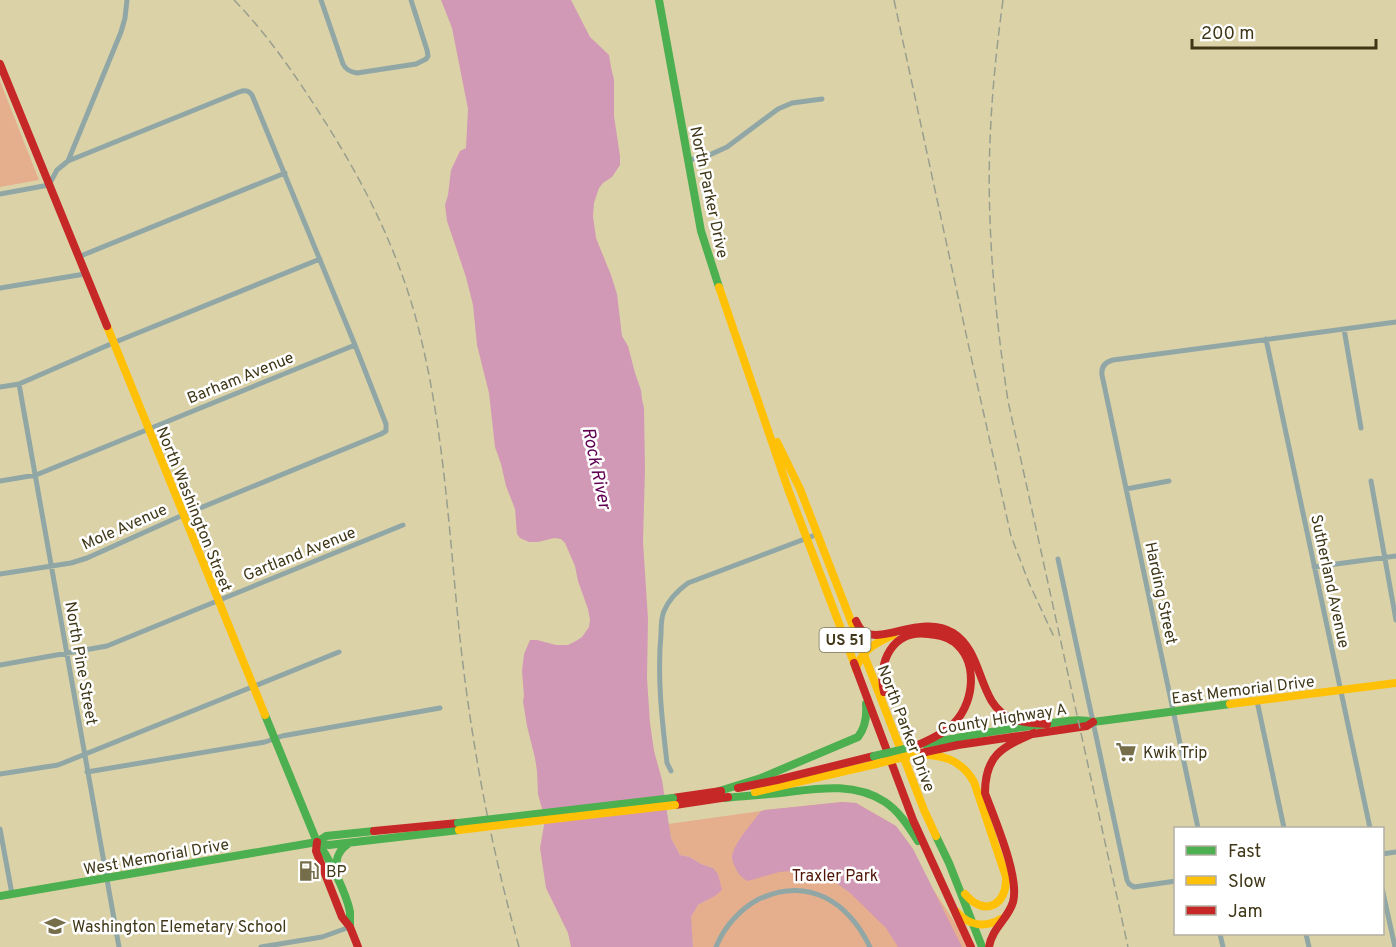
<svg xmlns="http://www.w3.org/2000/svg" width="1396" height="947" font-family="Overpass,sans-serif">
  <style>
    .green { fill: #e5af8e }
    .water { fill: #d199b5 }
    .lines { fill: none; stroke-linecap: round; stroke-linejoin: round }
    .street { stroke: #91a7a6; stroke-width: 5 }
    .fast { stroke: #4caf50; stroke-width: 8 }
    .slow { stroke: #ffc107; stroke-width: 8 }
    .jam { stroke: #c62828; stroke-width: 8 }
    .rail { stroke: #999f8e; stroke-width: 1.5; stroke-dasharray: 9 4.5; stroke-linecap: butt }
    .fast-bridge { stroke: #4caf50; stroke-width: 8 }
    .slow-bridge { stroke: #ffc107; stroke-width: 8 }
    .labels { text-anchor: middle; stroke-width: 5; stroke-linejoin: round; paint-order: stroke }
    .shield { fill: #fff; stroke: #79735d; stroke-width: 1.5 }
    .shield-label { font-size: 15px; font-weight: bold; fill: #3f3717 }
    .street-label { font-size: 16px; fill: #3f3717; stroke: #fff }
    .poi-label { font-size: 16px; fill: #3f3717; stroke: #fff; text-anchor: start }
    .park-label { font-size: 16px; fill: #4f1607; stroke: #fff }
    .water-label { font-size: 18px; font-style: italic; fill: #600052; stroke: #fff }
  </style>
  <rect width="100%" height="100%" fill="#dcd2a8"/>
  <path class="green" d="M0,81L39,180L0,187Z
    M842,802L856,803L896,826L913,849L933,889L971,947H693L690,917L698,905L715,896L713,868L701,864L690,857L680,855L671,838L668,824L761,811L765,810Z"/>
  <path class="water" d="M441,0H571L590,37L609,55L611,67L614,80V116L620,156V165L612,177L603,183L599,188L594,203L593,216L596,238L611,275L617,294L622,336L628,346L635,373L641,390L642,399L644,408L645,469L643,542L648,619L647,678L650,723L654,751L662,780L671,838L680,855L690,857L701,864L713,868L718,874L722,890L715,896L698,905L691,917L693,947H571L568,933L546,888L540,848L545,820L538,794L537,771L535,758L527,726L523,701L524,696L522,671L524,654L530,640H537L556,645H568L576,641L582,637L589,627L590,620L588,609L578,581L575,566L565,543L561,539L554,538L538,542H529L520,538L517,534L515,509L506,486L501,464L495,447L489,393L477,345L473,305L466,277L447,221L445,205L448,195L451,170L460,151L466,148L468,109L452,28Z
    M842,802L856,803L896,826L913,849L962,947H898L886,928L849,892L833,881L815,874L791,871L779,872L748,881C742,878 740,876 737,871C735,866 732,862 732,857C733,844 753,822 761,811L765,810Z"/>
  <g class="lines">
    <path class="street" d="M321,0L343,64C346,70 350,72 357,73L416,64L426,59L428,56L427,50L411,0
      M688,160L705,157L727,147L778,109L792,103L822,99
      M68,161L121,32L125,18L127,0
      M0,194L49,185L57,170L68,161L239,92C245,90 248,90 252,95L355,345L386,424V431L381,434L183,515L87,558L71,563L0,574
      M78,257L285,173
      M0,288L85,274
      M1344,329L1361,428
      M1266,339L1370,828
      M19,384L119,947
      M0,387L19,384L113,343L320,259
      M0,481L36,475L355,345
      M1371,481L1396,620
      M1126,489L1169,481
      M1058,559L1127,880L1129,884L1134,887L1176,881
      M1314,567L1396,556
      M0,665L107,646L403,525
      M1257,701L1284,828
      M671,771L667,763C662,720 657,677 661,634C661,626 661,618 664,611C669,599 677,591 688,583L818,534
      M87,772L265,742L282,736L440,708
      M0,774L58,765L339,652
      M1198,828L1102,375C1101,367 1105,362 1113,360L1396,322
      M0,829L12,894
      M1382,854L1396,852
      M1382,888L1395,947
      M1220,934L1223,947
      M1306,934L1309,947
      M261,947L322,937L350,927
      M716,947C724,927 740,909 759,899C809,876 848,902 870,947"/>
    <path class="fast" d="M659,0L701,231L719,287
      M265,715L317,842C328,855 347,895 350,912C350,917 350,922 350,927
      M925,744C965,736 1005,729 1046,724C1061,722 1078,718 1093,722L1230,704
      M716,792L761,778L858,737C866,727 867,716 866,704
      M724,798C743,796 761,795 780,793C815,789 853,781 885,802C899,811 909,827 918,841
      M936,836L949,863L982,947
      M318,843L329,845L459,830
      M337,871C335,859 338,851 348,844
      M0,896L317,842L326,836L374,831"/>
    <path class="slow" d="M719,287L788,489L854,663
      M107,326L265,715
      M777,442L800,489L924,810L936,836
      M856,669C862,650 875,643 893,635
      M1230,704L1396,683
      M916,754C942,755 960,758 974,782L1006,877C1007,906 984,917 965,894
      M755,792L876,764
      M957,912C969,926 985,928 1001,919"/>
    <path class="jam" d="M0,64L107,326
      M856,621C858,625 860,630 864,632C882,644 923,614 953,633C985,653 977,704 1011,718C1022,723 1035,723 1047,724
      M854,663L913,820L971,947
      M884,692C877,662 893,629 928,634C937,635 946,636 954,642C980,663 974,707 950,727C940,736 926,741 914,747
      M921,753L958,745L1087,726L1093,722
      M738,788L777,780L874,756
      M673,798L721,791
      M675,805L728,797
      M374,831L458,823
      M317,842L316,851L342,917L350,927L358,947
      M989,947C992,928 1008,919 1013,902C1020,877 994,818 985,793C985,755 1002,747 1034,733"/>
    <path class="rail" d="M234,0C268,35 296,76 322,117C361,178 392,238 413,308C443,413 448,521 459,629C470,736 490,844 519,947
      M894,0L968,343L1011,536L1029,583L1054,637
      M1003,0C993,73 987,146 990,219C992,280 999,341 1008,401L1128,947"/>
    <path class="fast-bridge" d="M874,756L914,747
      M458,823L673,798"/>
    <path class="slow-bridge" d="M876,764L916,754
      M459,830L675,805"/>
  </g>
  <defs>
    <g id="supermarket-bare" transform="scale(1.62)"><path d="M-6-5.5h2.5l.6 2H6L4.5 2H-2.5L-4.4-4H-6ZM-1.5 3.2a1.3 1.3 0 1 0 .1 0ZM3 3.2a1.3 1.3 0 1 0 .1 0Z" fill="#766d4a" stroke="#fff" stroke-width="2.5" paint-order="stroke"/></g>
    <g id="fuel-bare" transform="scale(1.62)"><path d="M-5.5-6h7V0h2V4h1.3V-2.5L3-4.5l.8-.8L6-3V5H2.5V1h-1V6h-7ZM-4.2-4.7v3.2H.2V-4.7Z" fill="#766d4a" stroke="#fff" stroke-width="2.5" paint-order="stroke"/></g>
    <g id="school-bare" transform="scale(1.62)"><path d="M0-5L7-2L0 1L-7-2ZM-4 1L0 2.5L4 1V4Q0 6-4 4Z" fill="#766d4a" stroke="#fff" stroke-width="2.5" paint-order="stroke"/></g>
  </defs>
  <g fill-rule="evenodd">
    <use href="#supermarket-bare" x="1126" y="752"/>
    <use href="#fuel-bare" x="309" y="871"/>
    <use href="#school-bare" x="55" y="926"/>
  </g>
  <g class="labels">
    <rect class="shield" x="819.5" y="628" width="51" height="24" rx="4.5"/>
    <g class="shield-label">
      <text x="845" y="645">US 51</text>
    </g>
    <g class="street-label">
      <text transform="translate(710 192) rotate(78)" y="6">North Parker Drive</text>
      <text transform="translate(240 377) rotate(-22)" y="6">Barham Avenue</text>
      <text transform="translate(195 509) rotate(68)" y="6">North Washington Street</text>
      <text transform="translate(124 526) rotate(-24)" y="6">Mole Avenue</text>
      <text transform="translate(299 553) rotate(-22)" y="6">Gartland Avenue</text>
      <text transform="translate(1331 581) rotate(78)" y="6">Sutherland Avenue</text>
      <text transform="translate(1162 593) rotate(78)" y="6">Harding Street</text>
      <text transform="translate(82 663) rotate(80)" y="6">North Pine Street</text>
      <text transform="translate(1243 689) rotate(-7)" y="6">East Memorial Drive</text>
      <text transform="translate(1002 718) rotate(-9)" y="6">County Highway A</text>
      <text transform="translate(907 728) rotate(69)" y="6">North Parker Drive</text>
      <text transform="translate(156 856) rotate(-10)" y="6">West Memorial Drive</text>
    </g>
    <g class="poi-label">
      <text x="1143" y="758">Kwik Trip</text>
      <text x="326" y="877">BP</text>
      <text x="72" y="932">Washington Elemetary School</text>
    </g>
    <g class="park-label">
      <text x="835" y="881">Traxler Park</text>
    </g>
    <g class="water-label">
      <text transform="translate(597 468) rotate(78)" y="6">Rock River</text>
    </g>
  </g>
  <rect x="1174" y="827" width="210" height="108" fill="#ffffff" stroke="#b2afa2" stroke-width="1.5"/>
  <rect x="1186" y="846" width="30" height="9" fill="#4caf50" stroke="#b2afa2" stroke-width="1.5"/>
  <text x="1228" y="857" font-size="18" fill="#3f3717">Fast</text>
  <rect x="1186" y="876" width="30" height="9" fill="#ffc107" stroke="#b2afa2" stroke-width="1.5"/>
  <text x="1228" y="887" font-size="18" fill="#3f3717">Slow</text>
  <rect x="1186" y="906" width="30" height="9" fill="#c62828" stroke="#b2afa2" stroke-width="1.5"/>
  <text x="1228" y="917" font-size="18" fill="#3f3717">Jam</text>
  <path d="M1192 39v9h184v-9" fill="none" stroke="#3f3717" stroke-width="3"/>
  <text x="1201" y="39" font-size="18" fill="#3f3717" stroke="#ffffff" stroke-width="4.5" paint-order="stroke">200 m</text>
</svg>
